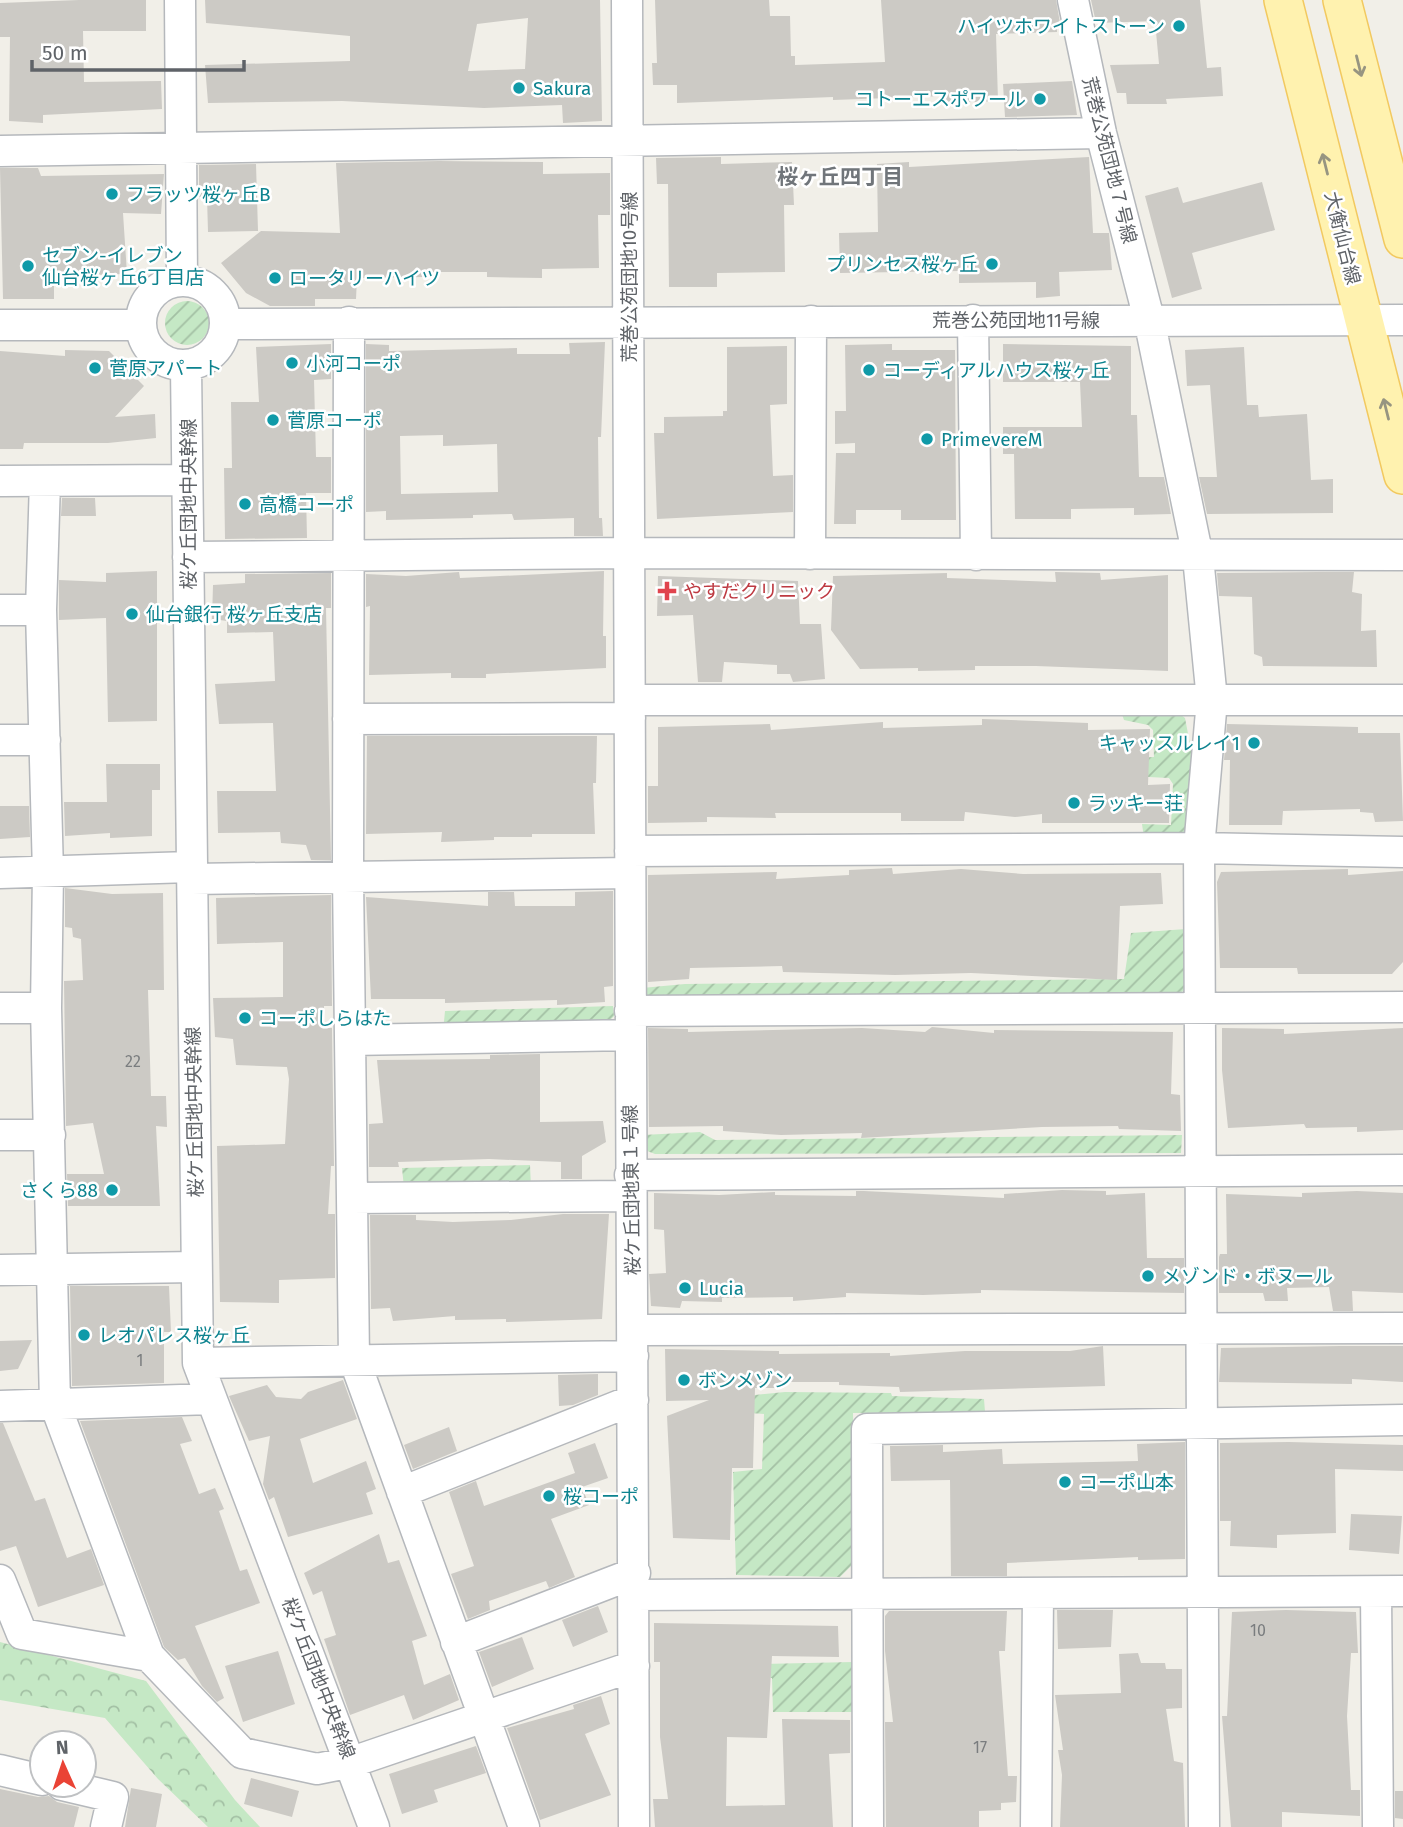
<svg xmlns="http://www.w3.org/2000/svg" width="1403" height="1827" font-family="'Fira Sans','Noto Sans JP',sans-serif">
  <style>
    .forest { fill: url(#forest-crowns) }
    .garden { fill: url(#garden-furrows) }
    .building { fill: #cccac5; fill-rule: evenodd }
    .lines { fill: none; stroke-linecap: round; stroke-linejoin: round }
    .minor-casing { stroke: #b5b8bc; stroke-width: 33 }
    .major-casing { stroke: #f2c960; stroke-width: 40 }
    .minor { stroke: #fff; stroke-width: 30 }
    .major { stroke: #fff2af; stroke-width: 37 }
    .oneway { stroke: #979581 }
    .culture-dot { fill: #0f9aa8; stroke: #fff; stroke-width: 2.5 }
    .health-dot { fill: #e0444e; stroke: #fff; stroke-width: 2.5 }
    .labels { text-anchor: middle; stroke-width: 5; stroke-linejoin: round; paint-order: stroke }
    .number-label { font-size: 16px; fill: #7a7d7f }
    .culture-label { font-size: 19px; fill: #0d838f; stroke: #fff; text-anchor: start }
    .street-label { font-size: 19px; fill: #5f6368; stroke: #fff }
    .health-label { font-size: 19px; fill: #be3a42; stroke: #fff; text-anchor: start }
    .neighbourhood-label { font-size: 21px; font-weight: bold; fill: #70757a; stroke: #fff }
  </style>
  <defs>
    <pattern id="forest-crowns" width="20" height="18" patternUnits="userSpaceOnUse" patternTransform="scale(1.75)"><rect width="20" height="18" fill="#c5e8c5"/><path d="M2 6a3 3 0 1 1 6 0M12 15a3 3 0 1 1 6 0" fill="none" stroke="#a3c0a4"/></pattern>
    <pattern id="garden-furrows" width="10" height="10" patternUnits="userSpaceOnUse" patternTransform="scale(1.75)"><rect width="10" height="10" fill="#c5e8c5"/><path d="M-1 1l2-2M0 10L10 0M9 11l2-2" fill="none" stroke="#a3c0a4"/></pattern>
  </defs>
  <rect width="100%" height="100%" fill="#f1efe8"/>
  <path class="forest" d="M0,1642L146,1681L235,1800L260,1827H208L158,1779L105,1718L0,1700Z"/>
  <path class="garden" d="M165 323a22 22 0 1 1 44 0a22 22 0 1 1-44 0Z
    M1174,710L1185,718L1193,760L1189,833L1179,838H1144L1142,824L1171,825L1173,784L1169,778L1107,775L1108,759L1154,757L1153,730L1148,725L1124,720L1121,711Z
    M1186,929L1187,989L1172,997L644,1000L642,988L685,984L1124,979L1131,933Z
    M613,1006L614,1016L603,1027L443,1032L445,1011Z
    M700,1132L715,1140L1182,1135L1181,1153L655,1154L642,1149L643,1135Z
    M530,1165L531,1187L404,1188L402,1168Z
    M785,1392L891,1393L892,1396L984,1399L985,1412L853,1413L856,1561L840,1577L736,1575L733,1472L762,1469L764,1414L721,1411L755,1395Z
    M853,1662L855,1712H773L772,1678L715,1679L708,1665Z"/>
  <path class="building" d="M79,0H146V31H83L84,82L161,81L162,109L43,115V123L9,121L10,37H0V3Z
    M205,0H600L602,121L563,123L562,105L484,108L342,101L208,103L205,65L350,61V36L206,23ZM528,18L525,69L468,71L477,24Z
    M655,0H769L770,16H790L791,56H795V65L885,62L881,0H1056L1060,23H1057V32L996,34L998,101L946,103L945,96L833,100V97L677,103V85H653L652,63H657Z
    M1091,0H1200L1207,68L1221,67L1223,96L1166,99L1167,104H1127L1126,93H1117L1110,65L1159,64L1155,21L1096,23Z
    M1072,81L1077,115L1005,117L1003,84Z
    M721,157V164L792,162L794,205H784L785,272L717,273V287H669L668,184H657L656,158Z
    M1089,157L1093,233H1109L1112,270L1059,272L1060,296L1036,298V282L959,283V271L840,273L839,233L878,232L877,164L909,162V167Z
    M439,161L543,162V174L610,173V215H598L599,268L542,269V278L487,277V272H423L424,277L357,278L356,299H315V306H270L246,293L221,263L261,231L340,233L336,163Z
    M256,164L258,231L208,232L207,197H199V165Z
    M0,168H38L41,176L164,174L161,214L123,213L127,274L54,276V299H3Z
    M1262,182L1275,230L1192,253L1202,289L1172,298L1145,196L1178,187L1183,203Z
    M605,342L601,437H598L599,518H602L603,536H574V518L514,520L512,514L473,515V518L386,520V511L366,512V344L389,345V351L517,348V354H570L569,343ZM443,435V446L497,444L498,492L401,494L400,436Z
    M331,344V379L314,380L316,457H331V493H306L307,538L225,539L224,468H232L231,402H259L256,347Z
    M892,344V350H955L956,520H901V510H856V524H834L836,453H855V443L835,444V411H846L845,345Z
    M1003,344L1131,346V415H1137L1139,477H1164L1171,514L1134,515V508L1071,509V519H1015L1014,454H1003V427H1082L1080,382H1003Z
    M787,346V404L770,405L773,476L793,475V512L657,519L654,433H664V417L723,416V411H727V347Z
    M1244,347L1247,405H1258L1259,417L1307,414L1311,480L1333,479V513L1207,514L1199,477H1217L1210,385L1187,386L1185,350Z
    M65,350L109,351L144,386L115,417L155,414L156,438L108,443H24L23,449H0V351L65,356Z
    M62,498H95L96,516H61Z
    M157,571V721L108,722L106,618L59,620V580L106,582V573Z
    M604,571L603,636H606V668L486,674V678H451V673L369,675L370,606L366,607V574L406,576L459,572L460,578Z
    M1055,572L1100,573L1101,580L1168,575V671L1036,666H975V670L918,671V668L860,669L831,630L833,576L947,573V578L1056,582Z
    M1318,572H1354L1352,592L1362,594L1361,631L1376,630L1377,667L1263,666L1262,657L1254,654L1252,597L1219,596L1217,573Z
    M331,573V608H326L331,860H311L306,845L281,843L280,832L218,833L217,791H276L273,723L219,724L215,684L275,681L273,632L227,633V621L212,619L213,585L245,583V574Z
    M658,576L798,581L800,624H821L825,679L793,682L790,674H777V665L724,662L722,682H698L693,615L657,616Z
    M982,719L1088,723V730L1150,729L1148,785L1170,784L1169,823H1042V814L1015,817L965,812L964,821H901V813H775L776,818L707,817V822L648,823V786H658V727L770,724L771,730L883,722V728L982,725Z
    M1227,724L1358,727V733H1400L1403,821L1375,822L1373,813L1360,812V809L1283,811L1282,825H1229L1230,760H1224Z
    M367,736H597L596,783H593L595,834H532V837H494V840L441,842L442,832L366,834Z
    M106,764H160V790H152V836L110,838V833L65,836L64,802H107Z
    M0,806H29L30,837L0,839Z
    M892,868L893,874L961,869L1023,874L1161,873L1163,904L1120,906L1117,980L971,973L895,975L783,972L782,966L690,968L689,979L648,982V875L777,872L776,879L849,875V870Z
    M1348,869V875L1403,871V962L1392,974H1298L1297,968H1220L1217,882L1221,872Z
    M65,888L112,894L163,893L164,990H148L151,1096H166L167,1127L156,1126L160,1206H68L67,1174H104L93,1123L66,1126L64,981L83,980L81,939L73,937L72,928L65,927Z
    M613,891V986L604,987L605,1002L557,1005V1000L445,1003V999H371L366,897L488,906V892H514L515,906H575V892Z
    M331,895L332,1006H324L323,1027L332,1028L334,1166H331L328,1214H335V1278L279,1280V1303L220,1302L217,1146L285,1144L289,1079L287,1067L236,1065L233,1039L215,1037L213,998L283,997V942L217,944L216,898Z
    M932,1027L994,1033V1030L1173,1032L1171,1094L1180,1095L1181,1131L1119,1129L1118,1126L1042,1127L861,1138L862,1133L781,1135L723,1131V1126L649,1127L648,1028L688,1029V1032L862,1028L925,1032Z
    M1222,1028L1284,1029V1034L1403,1028V1130L1357,1132V1127L1306,1128L1304,1124L1228,1128L1222,1070Z
    M540,1054V1122L603,1121L606,1142L582,1156V1179H561V1162L489,1159L398,1162L399,1167H369V1124L383,1123L377,1060L490,1059V1055Z
    M1062,1190L1106,1191V1195L1145,1193L1147,1258H1184V1293L981,1290V1293L923,1295L846,1293V1297L793,1301V1297L722,1298V1302L682,1301L680,1308L651,1306L649,1274L666,1273L664,1230L654,1229V1193L719,1195L775,1192V1195L856,1196V1191H864L1004,1198V1194Z
    M1357,1191L1403,1193V1293L1352,1291L1353,1311H1333L1329,1287L1287,1288L1288,1301H1265L1263,1293H1219V1257L1220,1254H1227L1226,1194L1302,1197V1193Z
    M563,1214H609L602,1319L506,1322V1319L455,1320V1316L393,1321L390,1308L371,1309L370,1215H416V1220L453,1222L511,1220Z
    M70,1286H169L171,1332H164V1383L72,1386Z
    M32,1340L18,1369L0,1371V1341Z
    M1103,1346L1105,1386L900,1392L899,1387L839,1385V1382H780V1388H755L753,1468H732L730,1540L673,1538L667,1416L709,1400L666,1401L665,1349L779,1351V1354L890,1353V1356L965,1351H1070Z
    M1340,1346H1403V1382L1352,1379V1384L1219,1382L1221,1348Z
    M598,1374V1395L573,1405L559,1406L558,1375Z
    M343,1380L357,1419L300,1439L313,1483L366,1461L376,1489L366,1493L373,1514L288,1537L274,1497L269,1500L263,1484L270,1436L249,1441L229,1396L267,1385L276,1397L301,1399L308,1392Z
    M182,1417L192,1441L180,1444L199,1494L215,1488L224,1509L219,1511L240,1571L247,1569L260,1603L195,1626L224,1698L217,1702L202,1686L185,1658L178,1660L164,1647L80,1421Z
    M0,1423H3L35,1501L45,1498L67,1558L91,1549L104,1585L38,1607L16,1546L0,1551Z
    M449,1427L457,1451L413,1469L404,1445Z
    M1185,1442V1559L1138,1560V1557L1007,1563V1576H951L950,1480L891,1481L890,1446L943,1445V1452L1002,1449L1003,1464L1138,1461L1137,1444Z
    M1289,1442L1403,1445V1471L1335,1469L1336,1533L1277,1535V1548L1230,1546L1231,1521H1220V1443Z
    M595,1443L608,1478L582,1487L589,1505L551,1519L575,1577L549,1588L546,1581L489,1601L490,1610L468,1619L451,1574L474,1566L449,1492L476,1481L484,1506L575,1473L568,1453Z
    M1351,1514L1402,1516L1399,1554L1349,1550Z
    M379,1534L388,1563L399,1560L427,1636L412,1641L424,1685L450,1674L459,1700L413,1720L404,1695L350,1715L324,1639L336,1635L322,1591L313,1595L304,1573Z
    M598,1606L608,1632L573,1647L562,1620Z
    M1057,1610H1113L1111,1647L1058,1649Z
    M1286,1610L1356,1612L1358,1653H1351L1347,1716L1351,1790H1360V1816L1282,1812V1827H1231L1222,1716H1227L1232,1612Z
    M889,1611H1007L1005,1651H999L1008,1776H1017L1016,1802L1001,1803V1810L979,1811V1827H886L885,1722H893L885,1651V1616Z
    M654,1623L838,1626L839,1657L772,1656L767,1738L727,1737L726,1806L785,1805L782,1719L850,1720V1753L829,1754L833,1827H655L653,1799H668L660,1737V1662H654Z
    M522,1637L534,1669L492,1687L479,1652Z
    M278,1651L295,1704L243,1722L225,1666Z
    M1138,1653L1141,1663H1165L1166,1669H1182V1708L1166,1709L1174,1761L1183,1763L1185,1827H1060L1062,1775L1058,1750H1063L1055,1695L1121,1693L1119,1654Z
    M601,1696L610,1724L585,1734L611,1795L540,1820L507,1728L574,1709L573,1705Z
    M476,1746L486,1773L434,1790L438,1802L402,1814L389,1774Z
    M251,1778L299,1791L292,1817L244,1804Z
    M131,1788L162,1794L156,1827H125Z
    M0,1789L38,1797L49,1796L57,1802L79,1807L74,1827H0Z
    M1395,1791H1403V1819L1395,1818Z"/>
  <g class="lines">
    <g class="minor-casing">
      <path id="minor" d="M180,0L182,281
        M627,0L634,1827
        M1073,0L1101,133L1149,319L1198,557L1212,700L1199,848L1204,1827
        M0,151L1101,133
        M141 323a42 42 0 1 1 84 0a42 42 0 1 1-84 0Z
        M973,320L976,555
        M349,322L348,877L354,1359L524,1827
        M225,324L1403,320
        M0,325H141
        M186,366L198,1363L374,1827
        M0,481L187,480
        M45,481L41,610L48,873L46,1008L55,1404L149,1656L242,1753L317,1769L352,1762L634,1666
        M810,554L811,321
        M188,557L630,553L1403,555
        M0,610H41
        M630,700H1403
        M348,719L630,718
        M0,740H45
        M630,851L1199,848L1403,852
        M0,873L190,867
        M192,879L630,873
        M0,1008H46
        M630,1011L1403,1007
        M350,1040L630,1035
        M0,1135H50
        M630,1175L1403,1170
        M352,1198L630,1196
        M0,1270L196,1267
        M633,1330L1403,1328
        M198,1363L633,1356
        M0,1406L211,1399
        M402,1492L633,1400
        M0,1580L22,1634L149,1656
        M1376,1592L1378,1827
        M635,1595L1403,1591
        M456,1642L635,1573
        M0,1770L42,1780
        M62,1785L113,1797L106,1827
        M868,1827L867,1429L1403,1420
        M1036,1827L1038,1593"/>
    </g>
    <g class="major-casing">
      <path id="major" d="M1283,0L1403,475
        M1342,0L1403,239"/>
    </g>
    <use href="#minor" class="minor"/>
    <use href="#major" class="major"/>
  </g>
  <defs><path id="oneway-shaft" d="M-6 0H5M1.5-3L5.5 0L1.5 3" fill="none" stroke-width="1.6" stroke-linecap="round" stroke-linejoin="round" transform="scale(1.75)"/></defs>
  <g class="oneway">
    <use href="#oneway-shaft" transform="translate(1359 66) rotate(76)"/>
    <use href="#oneway-shaft" transform="translate(1325 164) rotate(-104)"/>
    <use href="#oneway-shaft" transform="translate(1386 409) rotate(-104)"/>
  </g>
  <g class="culture-dot">
    <circle cx="1179" cy="26" r="7"/>
    <circle cx="519" cy="88" r="7"/>
    <circle cx="1040" cy="99" r="7"/>
    <circle cx="112" cy="194" r="7"/>
    <circle cx="992" cy="264" r="7"/>
    <circle cx="28" cy="266" r="7"/>
    <circle cx="275" cy="278" r="7"/>
    <circle cx="292" cy="363" r="7"/>
    <circle cx="95" cy="368" r="7"/>
    <circle cx="869" cy="370" r="7"/>
    <circle cx="273" cy="420" r="7"/>
    <circle cx="927" cy="439" r="7"/>
    <circle cx="245" cy="504" r="7"/>
    <circle cx="132" cy="614" r="7"/>
    <circle cx="1254" cy="743" r="7"/>
    <circle cx="1074" cy="803" r="7"/>
    <circle cx="245" cy="1018" r="7"/>
    <circle cx="112" cy="1190" r="7"/>
    <circle cx="1148" cy="1276" r="7"/>
    <circle cx="685" cy="1288" r="7"/>
    <circle cx="84" cy="1335" r="7"/>
    <circle cx="684" cy="1380" r="7"/>
    <circle cx="1065" cy="1482" r="7"/>
    <circle cx="549" cy="1496" r="7"/>
  </g>
  <path class="health-dot" d="M663.5 580.5h7v7h7v7h-7v7h-7v-7h-7v-7h7z"/>
  <g class="labels">
    <g class="number-label">
      <text x="133" y="1067">22</text>
      <text x="140" y="1366">1</text>
      <text x="1258" y="1636">10</text>
      <text x="980" y="1753">17</text>
    </g>
    <g class="culture-label">
      <text x="1165" y="33" text-anchor="end">ハイツホワイトストーン</text>
      <text x="533" y="95">Sakura</text>
      <text x="1026" y="106" text-anchor="end">コトーエスポワール</text>
      <text x="126" y="201">フラッツ桜ヶ丘B</text>
      <text x="42" y="262">セブン-イレブン<tspan x="42" dy="22">仙台桜ヶ丘6丁目店</tspan></text>
      <text x="978" y="271" text-anchor="end">プリンセス桜ヶ丘</text>
      <text x="289" y="285">ロータリーハイツ</text>
      <text x="306" y="370">小河コーポ</text>
      <text x="109" y="375">菅原アパート</text>
      <text x="883" y="377">コーディアルハウス桜ヶ丘</text>
      <text x="287" y="427">菅原コーポ</text>
      <text x="941" y="446">PrimevereM</text>
      <text x="259" y="511">高橋コーポ</text>
      <text x="146" y="621">仙台銀行 桜ヶ丘支店</text>
      <text x="1240" y="750" text-anchor="end">キャッスルレイ1</text>
      <text x="1088" y="810">ラッキー荘</text>
      <text x="259" y="1025">コーポしらはた</text>
      <text x="98" y="1197" text-anchor="end">さくら88</text>
      <text x="1162" y="1283">メゾンド・ボヌール</text>
      <text x="699" y="1295">Lucia</text>
      <text x="98" y="1342">レオパレス桜ヶ丘</text>
      <text x="698" y="1387">ボンメゾン</text>
      <text x="1079" y="1489">コーポ山本</text>
      <text x="563" y="1503">桜コーポ</text>
    </g>
    <g class="street-label">
      <text transform="translate(1110 160) rotate(76)" y="7">荒巻公苑団地７号線</text>
      <text transform="translate(1343 238) rotate(76)" y="7">大衡仙台線</text>
      <text transform="translate(629 277) rotate(-90)" y="7">荒巻公苑団地10号線</text>
      <text x="1016" y="327">荒巻公苑団地11号線</text>
      <text transform="translate(188 504) rotate(-90)" y="7">桜ケ丘団地中央幹線</text>
      <text transform="translate(194 1112) rotate(-91)" y="7">桜ケ丘団地中央幹線</text>
      <text transform="translate(631 1190) rotate(-91)" y="7">桜ケ丘団地東１号線</text>
      <text transform="translate(319 1678) rotate(69)" y="7">桜ケ丘団地中央幹線</text>
    </g>
    <g class="health-label">
      <text x="683" y="598">やすだクリニック</text>
    </g>
    <g class="neighbourhood-label">
      <text x="840" y="184">桜ヶ丘四丁目</text>
    </g>
  </g>
  <g transform="translate(63 1764) rotate(357)"><circle r="33" fill="#ffffff" stroke="#bfc1c3" stroke-width="2"/>
  <path d="M0-5L12 26L0 18L-12 26Z" fill="#ea4335"/>
  <text y="-10" font-size="19" font-weight="bold" text-anchor="middle" fill="#5f6368">N</text>
  </g>
  <path d="M32 60v10h212v-10" fill="none" stroke="#5f6368" stroke-width="3.5"/>
  <text x="42" y="60" font-size="21" fill="#5f6368" stroke="#ffffff" stroke-width="5" paint-order="stroke">50 m</text>
</svg>
